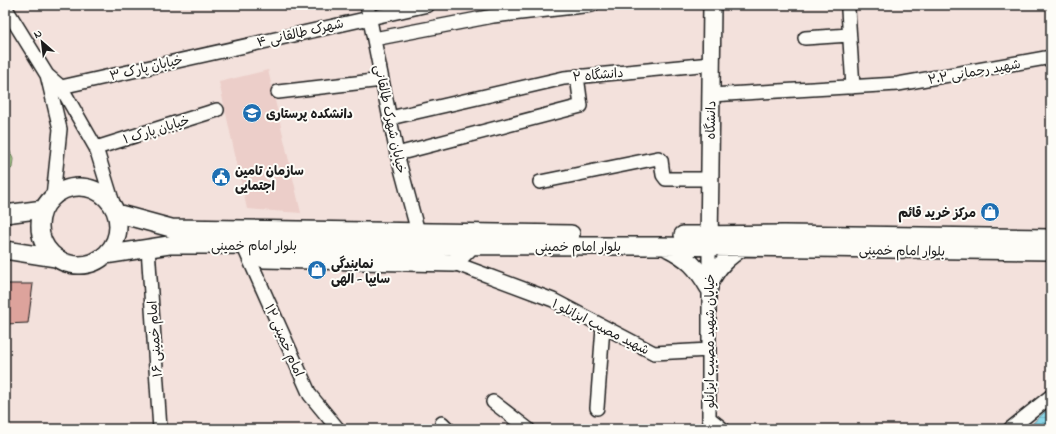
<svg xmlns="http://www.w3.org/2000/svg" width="1056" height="434" font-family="'Indie Flower','Playpen Sans Arabic',sans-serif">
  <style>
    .built { fill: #eccec9 }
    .forest { fill: url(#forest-crowns); stroke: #667a58 }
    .water { fill: url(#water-rules); stroke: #5e8c97 }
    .building { fill: #dda39c; stroke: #1c1c1c }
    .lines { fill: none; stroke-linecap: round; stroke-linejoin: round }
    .minor-casing { stroke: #1c1c1c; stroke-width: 16 }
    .major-casing { stroke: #1c1c1c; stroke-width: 20 }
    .minor { stroke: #fdfcf7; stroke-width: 13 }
    .major { stroke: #fdfcf7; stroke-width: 17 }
    .labels { text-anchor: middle; stroke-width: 4; stroke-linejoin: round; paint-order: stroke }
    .street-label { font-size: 13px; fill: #1c1c1c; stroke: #fdfcf7 }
    .poi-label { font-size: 13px; font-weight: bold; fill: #1c1c1c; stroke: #fdfcf7; text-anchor: start }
  </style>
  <defs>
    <pattern id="forest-crowns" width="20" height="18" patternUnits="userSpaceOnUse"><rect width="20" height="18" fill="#b0d793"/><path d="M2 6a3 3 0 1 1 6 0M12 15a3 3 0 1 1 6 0" fill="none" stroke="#97b87e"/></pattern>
    <pattern id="water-rules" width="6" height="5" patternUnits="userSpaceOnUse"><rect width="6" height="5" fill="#8ad7e9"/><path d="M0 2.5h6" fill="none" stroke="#76b8c7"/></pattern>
  </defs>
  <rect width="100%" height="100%" fill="#f3e1dc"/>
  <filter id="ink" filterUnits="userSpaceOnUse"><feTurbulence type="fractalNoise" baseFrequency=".025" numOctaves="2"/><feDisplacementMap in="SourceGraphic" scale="8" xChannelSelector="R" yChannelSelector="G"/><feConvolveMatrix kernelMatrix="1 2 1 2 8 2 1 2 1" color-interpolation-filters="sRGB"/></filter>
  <g filter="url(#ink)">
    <path class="built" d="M268,70L301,213L247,209L219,82Z"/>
    <path class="forest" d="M5,140L13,159L12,168L5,175Z"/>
    <path class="water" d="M1051,406V429H1027Z"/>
    <path class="building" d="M5,284H33L28,323L5,324Z"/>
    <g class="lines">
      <g class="minor-casing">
        <path id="minor" d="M367,5L397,154L418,232
          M5,7L47,75L61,87L96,148L116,213
          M848,10L853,87
          M805,38L849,35
          M374,39L493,16L592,5
          M47,75L60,129L53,197
          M61,87L428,5
          M278,92L382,80
          M711,95L898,84L1051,57
          M390,118L564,78L711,64
          M96,148L217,110
          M397,154L581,106L577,76
          M540,182L658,158L661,160L663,175L666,179H710
          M243,245L310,395L338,429
          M709,247V418L723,429
          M148,248L160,429
          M454,263L553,300L654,353L709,350
          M493,402L528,429
          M597,408L603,327
          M442,423L448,429
          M1010,429L1051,396"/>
      </g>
      <g class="major-casing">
        <path id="major" d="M40 226a39 39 0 1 1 78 0a39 39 0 1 1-78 0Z
          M116,213L171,228L571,234
          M5,214L44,209
          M683,235L784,234L1051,238
          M243,245L264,259L454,263L471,246
          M709,246L712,5
          M666,247C688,258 697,267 709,288
          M5,250L56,258
          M105,255L169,245H198L658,246L1051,251
          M710,282C718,266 727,257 743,247"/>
      </g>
      <use href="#minor" class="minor"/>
      <use href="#major" class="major"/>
    </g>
  </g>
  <defs>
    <g id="university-disc" transform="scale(1)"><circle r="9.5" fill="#1f6fb2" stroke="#fdfcf7"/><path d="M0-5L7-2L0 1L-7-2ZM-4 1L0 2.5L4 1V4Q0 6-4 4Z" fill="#fff"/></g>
    <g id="civic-disc" transform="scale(1)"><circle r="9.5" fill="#1f6fb2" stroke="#fdfcf7"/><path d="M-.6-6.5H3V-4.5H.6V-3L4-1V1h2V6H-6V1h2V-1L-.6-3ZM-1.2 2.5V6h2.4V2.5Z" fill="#fff"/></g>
    <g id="shop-disc" transform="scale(1)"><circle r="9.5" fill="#1f6fb2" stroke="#fdfcf7"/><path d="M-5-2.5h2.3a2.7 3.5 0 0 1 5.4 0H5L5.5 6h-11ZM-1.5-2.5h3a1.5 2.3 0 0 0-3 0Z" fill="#fff"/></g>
  </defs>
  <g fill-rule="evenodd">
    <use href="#university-disc" x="252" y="113"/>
    <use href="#civic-disc" x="221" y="177"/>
    <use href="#shop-disc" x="990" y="212"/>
    <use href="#shop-disc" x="317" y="270"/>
  </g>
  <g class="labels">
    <g class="street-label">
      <text transform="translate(300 32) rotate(-13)" y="5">شهرک طالقانی ۴</text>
      <text transform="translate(146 67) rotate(-13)" y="5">خیابان پارک ۳</text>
      <text transform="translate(974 71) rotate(-10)" y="5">شهید رحمانی ۲.۲</text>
      <text transform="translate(598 74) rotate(-5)" y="5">دانشگاه ۲</text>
      <text transform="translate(391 119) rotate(78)" y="5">خیابان شهرک طالقانی</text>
      <text transform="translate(710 120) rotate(-89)" y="5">دانشگاه</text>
      <text transform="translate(156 129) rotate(-17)" y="5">خیابان پارک ۱</text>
      <text x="254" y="250">بلوار امام خمینی</text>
      <text x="578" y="251">بلوار امام خمینی</text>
      <text transform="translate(902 250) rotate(1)" y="5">بلوار امام خمینی</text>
      <text transform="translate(601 326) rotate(27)" y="5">شهید مصیب ایزانلو ۱</text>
      <text transform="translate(154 339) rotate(-94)" y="5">امام خمینی ۱۶</text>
      <text transform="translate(285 340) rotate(66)" y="5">امام خمینی ۱۲</text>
      <text transform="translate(709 341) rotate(-90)" y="5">خیابان شهید مصیب ایزانلو</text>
    </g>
    <g class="poi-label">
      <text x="266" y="118">دانشکده پرستاری</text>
      <text x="235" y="175">سازمان تامین<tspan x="235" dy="15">اجتمایی</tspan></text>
      <text x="976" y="217" text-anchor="end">مرکز خرید قائم</text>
      <text x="331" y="268">نمایندگی<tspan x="331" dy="15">سایپا - الهی</tspan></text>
    </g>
  </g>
  <rect width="1056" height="434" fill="none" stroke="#fdfcf7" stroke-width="20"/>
  <rect x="10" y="10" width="1036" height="414" fill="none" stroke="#1c1c1c" stroke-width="1.5" filter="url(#ink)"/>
  <g transform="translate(42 42) rotate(332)" stroke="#fdfcf7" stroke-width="3" paint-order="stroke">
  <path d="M0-3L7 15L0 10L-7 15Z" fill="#1c1c1c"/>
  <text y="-6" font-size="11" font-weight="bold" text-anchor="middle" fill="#1c1c1c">N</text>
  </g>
</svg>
